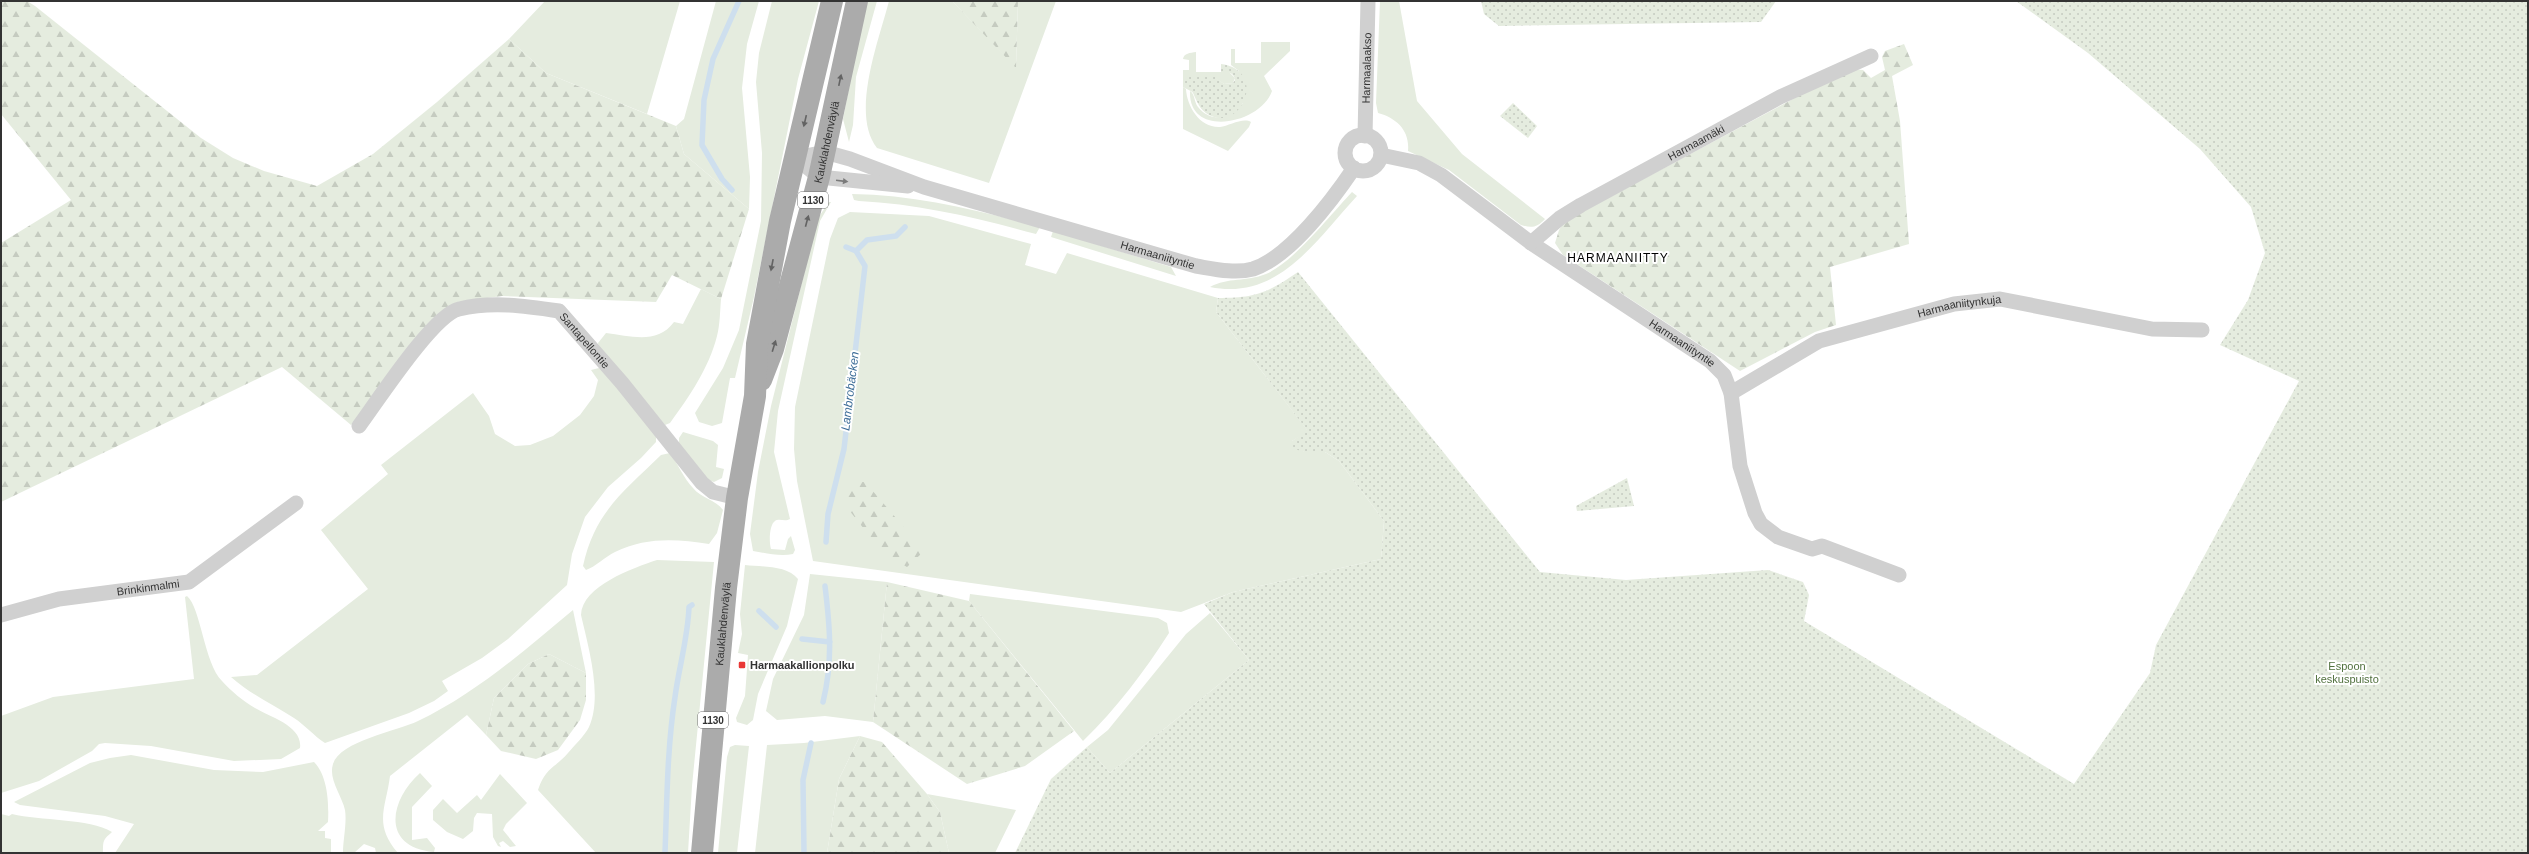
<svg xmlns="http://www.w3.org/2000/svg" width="2529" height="854" font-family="Helvetica,sans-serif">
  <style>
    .grass { fill: #e5ecdf }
    .forest { fill: url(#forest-firs) }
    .park { fill: url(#park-dots) }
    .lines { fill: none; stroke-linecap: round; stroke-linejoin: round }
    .stream { stroke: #cedfee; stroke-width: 5.5 }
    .minor { stroke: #d0d0d0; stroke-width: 15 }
    .primary { stroke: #ababab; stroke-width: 22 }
    .oneway { fill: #636363 }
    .oneway2 { fill: #7a7a7a }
    .poi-dot { fill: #e93836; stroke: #fff; stroke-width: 1.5 }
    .labels { text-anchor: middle; stroke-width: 4; stroke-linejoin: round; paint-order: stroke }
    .shield { fill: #fff; stroke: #707070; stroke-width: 1 }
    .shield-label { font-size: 10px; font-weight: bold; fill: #333 }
    .street-label { font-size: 11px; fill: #333; stroke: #fff }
    .poi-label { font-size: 11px; font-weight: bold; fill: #333; stroke: #fff; text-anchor: start }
    .park-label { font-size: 11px; fill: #51713e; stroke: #fff }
    .neighbourhood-label { font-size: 12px; letter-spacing: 1px; fill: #000; stroke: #fff }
    .water-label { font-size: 12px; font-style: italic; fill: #3d6d98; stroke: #fff }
  </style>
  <defs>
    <pattern id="forest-firs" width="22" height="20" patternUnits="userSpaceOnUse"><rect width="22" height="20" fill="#e5ecdf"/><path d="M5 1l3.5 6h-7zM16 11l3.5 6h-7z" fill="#c5cbc0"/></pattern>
    <pattern id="park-dots" width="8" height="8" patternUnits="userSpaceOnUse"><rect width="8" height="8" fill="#e5ecdf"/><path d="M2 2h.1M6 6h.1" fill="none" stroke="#c5cbc0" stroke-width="1.8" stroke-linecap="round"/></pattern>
  </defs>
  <rect width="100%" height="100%" fill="#fff"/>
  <path class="grass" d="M545,1H680L647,114L546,73L509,39Z
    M716,1H759L747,44L742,88L750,177L749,209L684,154L676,126L684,119Z
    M772,1H819L798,79L754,297L735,378H730L722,423L712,426L699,422L695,413L723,368L739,330L761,221L762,153L756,82L759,53Z
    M866,1H877L856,77L853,125L849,142L843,119Z
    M889,1H952L1016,67L1018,1H1056L989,183L877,148C850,114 879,40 889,1Z
    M1380,1H1399L1417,101L1462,154L1545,219C1537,228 1531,228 1521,225L1449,170L1408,151C1410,131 1397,118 1378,113L1376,103Z
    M1261,42H1290V51L1264,76L1272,91C1261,124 1188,139 1190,91C1195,94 1194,102 1198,107C1212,124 1231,118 1243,103L1239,71L1231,65V49H1235V63H1261Z
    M1196,52V72H1229L1235,78L1233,83L1224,84L1214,77H1183V70H1189V60L1183,59C1184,53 1190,53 1196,52Z
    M1183,87L1186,89C1187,107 1200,128 1220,127C1229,126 1243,117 1251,122L1249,127L1228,151L1183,129Z
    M1352,192L1357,196C1316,240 1279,301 1210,287C1228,277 1246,282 1266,274C1294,262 1330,215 1352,192Z
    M852,194C917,195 977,210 1040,227L1036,234C977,218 920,204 859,201L854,200Z
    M829,202H831L820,221L778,411L774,452L790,519C785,522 779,518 775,521C769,525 769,543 771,549L785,550L788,539L791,536L795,550L793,554C780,557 766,553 753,551L750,534L758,472L771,406L818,218Z
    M850,212L929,216L1031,244L1025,265L1056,274L1067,253L1218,298L1216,312L1308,431L1292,441L1304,452H1325L1339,461L1384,521L1381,559L1233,592L1181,612L813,561L797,481L794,449L795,407L830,239L838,218Z
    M1053,231L1171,267L1176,276L1051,237Z
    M701,289L721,299C720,311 720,325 717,336C709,368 689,397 670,423L665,425L599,349L598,343L606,333C631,336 657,345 674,322L683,324Z
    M599,368L609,376L656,435V442L641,458L608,487L585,517L572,554L567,585L508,639L482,658L442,681L448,691L434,701L409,713L325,743C314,736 305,725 294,718C272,704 250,694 231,677L257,675L368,589L321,530L388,474L381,465L473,393L489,416L495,434L515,446L530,445L553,436L580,415L594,396L598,380L591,370Z
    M683,432L713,441L718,445L716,467L724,469L722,478L714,482L708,480L679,444V438Z
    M670,453C678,464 684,479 693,488C701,498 716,500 723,510L717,533L709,544C676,539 646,537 615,552C605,557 595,567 586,570L583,566C595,512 623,492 661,455Z
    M657,560L714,562L692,786L688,853H596L538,790C546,767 554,769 568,753C574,746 585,735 589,727C603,696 588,646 581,615C582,586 633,568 657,560Z
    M745,565C762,567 787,565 798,579L787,626L758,694L753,720L747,725L737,722L736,718L745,696L748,655L738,653L742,634L740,614Z
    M810,574L887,582L873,722L825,716L777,720L766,711L773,679L804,615Z
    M970,594L1158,618L1167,623L1169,633C1144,672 1117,708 1083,741L969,601Z
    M187,596C201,608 204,663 222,681C231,691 243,701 255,708C270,717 303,726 300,748L281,759L234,761L151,746L105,743L99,744L92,751L39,781L1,793V716L53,697L194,679L185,597Z
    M573,610L586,673L549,654L528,664L494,698L486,735L467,715L390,776C386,808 373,824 398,853H376L375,848L364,844L354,853H343C343,840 347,823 345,810C342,796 328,779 333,764C340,741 397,731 418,721C475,694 525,650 573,610Z
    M1210,613L1249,660L1110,773L1087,747L1108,730L1186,634Z
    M860,736L839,779L827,853H755L767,745L804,743Z
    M735,745L749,746L737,853H718L727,757L730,747Z
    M131,755L214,770L263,772L314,762C328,776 329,804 328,822L318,831H325V838L331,839V853H115L134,824L105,816L20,805L14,802L90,763L110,758Z
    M420,773L432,786L412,807V840L427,838L435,848L434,852C381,847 389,801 420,773Z
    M500,774L527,803L506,824L503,830L516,846L510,847L503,841L499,843L501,847L498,846L493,837L492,814L477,813L474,818L473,831L463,839L447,832L433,820V810L443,799L457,813L477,795L481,800Z
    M927,794L1016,810L995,853H949L940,812Z
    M1,814L9,816L12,814C40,821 89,818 112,832C103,840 103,840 103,853H1Z"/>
  <path class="forest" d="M1,1H27L35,6L201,138L233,158L264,171L317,186L373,154L437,102L509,39L546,73L676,126L684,154L749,209L721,299L672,275L656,302L502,296L457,302L438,316L351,425L282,367L1,502V243L71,200L1,114Z
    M952,1H1018L1016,68Z
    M1904,44L1913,65L1892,76L1900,121L1909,244L1830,267L1836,325L1815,332L1740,371L1563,255L1555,243L1559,230L1565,221L1849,69L1863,70L1871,78L1885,70L1882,57L1885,51Z
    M854,482H865L921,547V554L907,567L884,554L841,500Z
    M887,582L969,601L1074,731L1025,766L967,784L873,722Z
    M549,654L586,673V700L580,720L558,750L536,759L501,751L486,735L494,698L528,664Z
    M860,736L882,742L927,794L940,812L949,853H827L839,779Z"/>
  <path class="park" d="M1481,1H1776L1761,22L1499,26L1484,14Z
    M2016,1H2528V853H1015L1051,779L1087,747L1110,773L1249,660L1204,604L1233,592L1381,559L1384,521L1339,461L1325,452H1304L1289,447L1292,441L1307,430L1216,312L1218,298C1256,298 1267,293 1298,272L1540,572L1626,580L1768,570L1803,582L1809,595L1804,621L2074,784L2150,673L2156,645L2299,381L2220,345L2248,300L2265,253L2251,207L2200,149L2088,53Z
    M1221,64C1266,70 1244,126 1214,117C1201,113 1198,104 1193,93C1192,91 1186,89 1183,87V77H1215L1224,84L1233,83L1235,80C1234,72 1228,72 1221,72Z
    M1513,103L1537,126L1528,138L1500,116Z
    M1627,478L1634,506L1577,511L1576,506Z"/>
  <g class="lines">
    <path class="stream" d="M732,190L722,179L702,145L704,100L713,59L739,1
      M856,251L867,240L896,236L905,227
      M826,542L828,514L844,449L865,266L856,251L846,247
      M759,611L776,627
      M802,639L830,642
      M823,702C833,662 830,627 825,586
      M665,853C667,801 667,749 675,697C679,667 688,637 689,607L692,605
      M804,853L803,780L811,743"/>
    <g class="minor">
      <circle cx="1363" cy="153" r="18"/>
      <path id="s1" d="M1365,136L1368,1"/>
      <path id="s2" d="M1381,155L1419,163L1441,175L1531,243L1710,361L1724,375L1731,393L1740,466L1755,513L1761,524L1778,537L1812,549L1822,546L1899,575"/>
      <path id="s3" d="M796,158L825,152L850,159L924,187L1196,266C1214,269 1235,274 1253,269C1290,257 1333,199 1354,168"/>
      <path d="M796,158L819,177L908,186"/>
      <path id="s4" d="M1531,243L1560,218L1581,205L1780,97L1871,56"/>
      <path id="s5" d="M1731,393L1819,341L1954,304L2000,299L2152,329L2202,330"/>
      <path id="s6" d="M359,426C377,402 433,315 459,309C492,301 526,306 559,311L622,383L702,483L713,492L737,498"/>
      <path id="s7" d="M1,615L59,599L189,582L296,503"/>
    </g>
    <g class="primary">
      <path id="s8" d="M761,380L773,349L819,177L857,1"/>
      <path id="s9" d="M702,853L726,588L737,498L755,396L757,344L780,221L832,1"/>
    </g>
  </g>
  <defs><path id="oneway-solid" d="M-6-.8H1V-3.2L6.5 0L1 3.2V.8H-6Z"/></defs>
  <g class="oneway">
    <use href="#oneway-solid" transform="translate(840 80) rotate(-78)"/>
    <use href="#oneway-solid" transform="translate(805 121) rotate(103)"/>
    <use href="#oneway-solid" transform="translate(807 221) rotate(-75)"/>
    <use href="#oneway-solid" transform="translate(772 265) rotate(101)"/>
    <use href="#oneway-solid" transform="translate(774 346) rotate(-73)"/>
  </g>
  <use class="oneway2" href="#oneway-solid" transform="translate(842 181) rotate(7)"/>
  <rect class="poi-dot" x="738" y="661" width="8" height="8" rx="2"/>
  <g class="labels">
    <g class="shield">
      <rect x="798" y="192" width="30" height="16" rx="3"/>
      <rect x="698" y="712" width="30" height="16" rx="3"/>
    </g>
    <g class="shield-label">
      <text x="813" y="204">1130</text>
      <text x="713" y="724">1130</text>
    </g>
    <g class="street-label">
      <text dy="4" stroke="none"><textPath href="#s1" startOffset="68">Harmaalaakso</textPath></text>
      <text dy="4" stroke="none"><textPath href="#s8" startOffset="247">Kauklahdenväylä</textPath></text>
      <text dy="4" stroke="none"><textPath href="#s4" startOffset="194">Harmaamäki</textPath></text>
      <text dy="4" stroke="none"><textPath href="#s3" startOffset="378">Harmaaniityntie</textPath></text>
      <text dy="4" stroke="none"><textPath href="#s5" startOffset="247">Harmaaniitynkuja</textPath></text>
      <text dy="4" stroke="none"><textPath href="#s6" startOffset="295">Santapellontie</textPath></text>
      <text dy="4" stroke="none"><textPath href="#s2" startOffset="358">Harmaaniityntie</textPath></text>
      <text dy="4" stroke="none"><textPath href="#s7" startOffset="150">Brinkinmalmi</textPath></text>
      <text dy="4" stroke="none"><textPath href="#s9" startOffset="230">Kauklahdenväylä</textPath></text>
    </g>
    <g class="poi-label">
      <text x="750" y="669">Harmaakallionpolku</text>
    </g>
    <g class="park-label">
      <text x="2347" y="670">Espoon<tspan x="2347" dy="13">keskuspuisto</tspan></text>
    </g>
    <g class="neighbourhood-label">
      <text x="1618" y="262">HARMAANIITTY</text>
    </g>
    <g class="water-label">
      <text transform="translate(850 391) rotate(-83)" y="4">Lambrobäcken</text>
    </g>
  </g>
  <rect width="2529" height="854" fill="none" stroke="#333333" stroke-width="4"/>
</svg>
